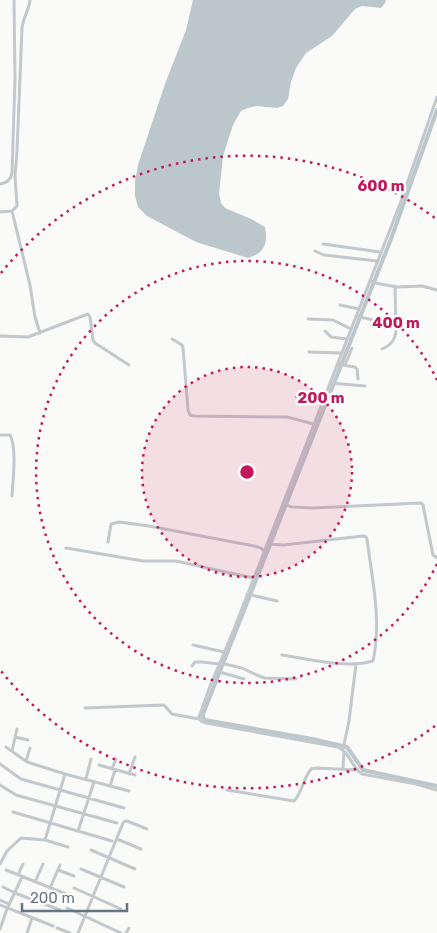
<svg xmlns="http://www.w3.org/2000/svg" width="437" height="933" font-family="Rubik,sans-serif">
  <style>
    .water { fill: #bbc7cb }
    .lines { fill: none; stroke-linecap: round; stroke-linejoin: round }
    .canal { stroke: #bbc7cb; stroke-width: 4 }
    .minor { stroke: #c3c8cc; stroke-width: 3 }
    .ring { fill: none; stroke: #c2185b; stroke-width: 2.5; stroke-dasharray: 2.5 5 }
    .centre { fill: #c2185b; stroke: #fff; stroke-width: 2.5 }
    .ring-label { font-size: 15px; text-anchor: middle; font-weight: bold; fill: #c2185b; stroke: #fff; stroke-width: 5; stroke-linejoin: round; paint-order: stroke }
  </style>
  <rect width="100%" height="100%" fill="#fafaf8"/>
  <path class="water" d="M193,0H386L385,3L381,8L362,6L355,9L332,36L306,53L296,68L291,82L288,99L283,106L277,108L256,106L248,108L241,111L233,125L223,156L219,194L221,203L225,208L251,219L265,227C268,243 265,253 248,258L196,242L147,216L138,207L135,196V181L138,165L165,84L186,30Z"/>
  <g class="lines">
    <path class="canal" d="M437,110L391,239L203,714V717L205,720L312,739L347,747L363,770L437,786"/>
    <path class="minor" d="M437,97L400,204L234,629L209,689L199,717L201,721L206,723L338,747C350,752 351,767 362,774L416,784L437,790
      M0,184C7,183 11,180 12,173L15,78L14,0
      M12,211L30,285L35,317L40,333
      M0,212L12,211L17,206L15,176L17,151L22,28C23,18 29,10 30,0
      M323,244L380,252
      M315,251L324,255L377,261
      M370,280L375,283L397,287L422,286L437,290
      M340,305L359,309
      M356,316L381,322L396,324
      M308,319L333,320L351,329
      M325,331L331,337L347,339
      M0,336L28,337L88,314L90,317L93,340L95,343L129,365
      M172,339L182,345L183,348L188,410L190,415L194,416L287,417L314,424
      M382,349C391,345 394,341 396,332L395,286
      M309,352L341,353
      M337,364L355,367L357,369L358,379
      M345,365L352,348
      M330,383L365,386
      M296,397L312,396L324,400
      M0,435H10C17,447 13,481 12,496
      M283,504L292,507L313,508L421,503L423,505L433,555L437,558
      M108,542L111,524L119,522L149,526L254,546L261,548L264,551
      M267,544L284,545L363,536L366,537L367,539C372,579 382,621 373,661C345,669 310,659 282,655
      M66,548L143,561H176L253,578
      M247,594L277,601
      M193,645L224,652
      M220,663L242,668L259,676L265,678L296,679
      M192,666L195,662H202L219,664
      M216,671L244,679
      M85,708L164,705L172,714L199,719
      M15,737L28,740
      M6,747L27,762L65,774L129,791
      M343,749L349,721L356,664
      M12,751L17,729
      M26,761L30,748
      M0,764L21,779L124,808
      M99,765L135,775
      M112,769L116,759
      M343,769L344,752
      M129,774L135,757
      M86,779L91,759
      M0,785L16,795L117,823
      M110,786L115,770
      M227,790L294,801C302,793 303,779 311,769L316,768L357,770
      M13,812L112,841
      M78,831L94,782
      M117,839L141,849
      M45,840L68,847
      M91,850L135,869
      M0,864L7,851L21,838L45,840L65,774
      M81,869L124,887
      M6,870L66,894
      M58,870L74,876
      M18,875L23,864
      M35,882L43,864
      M3,887L15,893L60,910
      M50,888L60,865
      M74,888L121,909
      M0,900L9,904
      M0,905L53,926
      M67,908L121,933
      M57,928L70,933
      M0,929L7,909L22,877
      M27,933L32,918
      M78,933L123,823L125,821H127L147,829
      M126,933L129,928"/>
  </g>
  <circle cx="247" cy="472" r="105" fill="#c2185b" fill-opacity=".12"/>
  <g class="ring">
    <circle cx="247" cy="472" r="105"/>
    <path d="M437 564A211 211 0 1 1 437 380"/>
    <path d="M435 726A316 316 0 0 1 1 671M1 273A316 316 0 0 1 435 218"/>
  </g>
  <circle cx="247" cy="472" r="8" class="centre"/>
  <g class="ring-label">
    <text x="381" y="191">600 m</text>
    <text x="396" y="328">400 m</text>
    <text x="321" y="403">200 m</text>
  </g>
  <path d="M22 903v8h105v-8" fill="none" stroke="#657683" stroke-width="2.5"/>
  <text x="30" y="903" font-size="15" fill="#657683" stroke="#ffffff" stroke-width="4" paint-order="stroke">200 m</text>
</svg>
